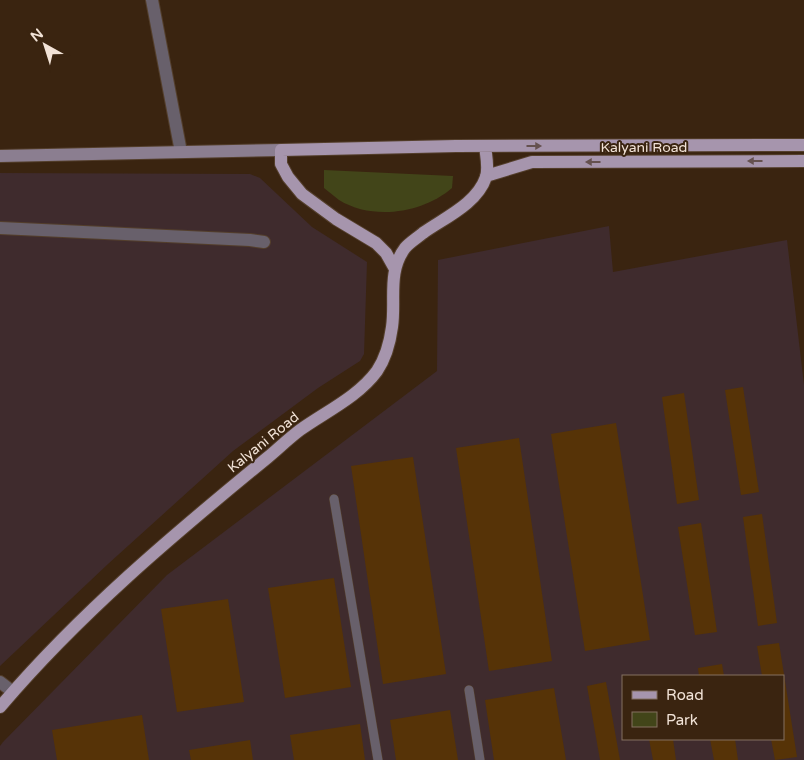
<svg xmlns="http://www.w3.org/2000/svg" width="804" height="760" font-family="'Varela Round',sans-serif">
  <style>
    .industrial { fill: #3f2b2d; fill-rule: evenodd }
    .green { fill: #424519 }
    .building { fill: #563307 }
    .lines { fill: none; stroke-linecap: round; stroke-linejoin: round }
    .service-casing { stroke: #543f2c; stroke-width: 10 }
    .minor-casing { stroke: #543f2c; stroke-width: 14 }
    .secondary-casing { stroke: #543f2c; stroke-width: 14 }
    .primary-casing { stroke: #543f2c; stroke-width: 14 }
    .service { stroke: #68606b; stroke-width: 9 }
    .minor { stroke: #68606b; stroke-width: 12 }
    .secondary { stroke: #8b7e90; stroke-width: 12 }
    .primary { stroke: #a695ad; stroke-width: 12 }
    .oneway { fill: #65514f }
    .labels { text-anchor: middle; stroke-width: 4; stroke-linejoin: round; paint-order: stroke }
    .street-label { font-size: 14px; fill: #f2e3d7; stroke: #3a2410 }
  </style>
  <rect width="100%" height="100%" fill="#3a2410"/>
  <path class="industrial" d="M0,173L250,174L260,178L312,227L367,262L364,354L360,361L318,388L233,451L108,564L0,666Z
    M609,226L613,272L787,240L804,385V760H0V746L3,742L167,575L437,371L438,260ZM623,676H783V739H623Z"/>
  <path class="green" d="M324,170L453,176L452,188C423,213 373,221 339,200C334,196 329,192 324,188Z"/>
  <path class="building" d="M743,387L759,492L741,495L725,390Z
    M684,393L699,500L677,504L662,397Z
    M616,423L650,640L585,651L551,434Z
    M519,438L552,661L489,671L456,448Z
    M413,457L446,674L383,684L351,466Z
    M762,514L777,623L758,626L743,517Z
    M701,523L717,632L695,635L678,527Z
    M334,578L351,687L285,698L268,588Z
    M228,599L244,702L177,712L161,609Z
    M779,643L797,757L775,760L771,739H783V676H762L757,646Z
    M722,664L724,676H699L698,668Z
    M606,682L620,760H600L587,686Z
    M554,688L566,760H494L485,700Z
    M450,710L458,760H396L390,720Z
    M142,715L149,760H57L52,730Z
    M360,724L365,760H294L290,735Z
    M649,739H673L676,760H653Z
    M710,739H735L738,760H714Z
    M250,740L253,760H191L189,750Z"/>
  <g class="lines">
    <g class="service-casing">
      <path id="service" d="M334,499L378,760
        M469,690L480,760"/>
    </g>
    <g class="minor-casing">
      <path id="minor" d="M152,0L181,152
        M0,228L250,240L264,242
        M0,682L13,692"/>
    </g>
    <g class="secondary-casing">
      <path id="secondary" d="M0,156L281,150"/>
    </g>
    <g class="primary-casing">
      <path id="primary" d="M486,176L532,162L804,161
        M395,269L386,253L376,243L336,219L302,194L288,177L281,164V150L456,146L804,145
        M0,707C79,614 173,535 267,458C278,449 288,439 300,430C325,412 358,397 377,371C385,359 390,342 392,327C396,300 387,272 405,248C409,243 417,238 423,233C444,218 477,204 486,177C489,167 486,156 485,146"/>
    </g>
    <use href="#service" class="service"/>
    <use href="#minor" class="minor"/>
    <use href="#secondary" class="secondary"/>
    <use href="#primary" class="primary"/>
  </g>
  <defs><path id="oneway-solid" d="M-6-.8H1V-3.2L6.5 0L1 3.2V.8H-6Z" transform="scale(1.25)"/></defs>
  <g class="oneway">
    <use href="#oneway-solid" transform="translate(534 146)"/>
    <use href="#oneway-solid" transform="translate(755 161) rotate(180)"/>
    <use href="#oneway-solid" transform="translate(593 162) rotate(180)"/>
  </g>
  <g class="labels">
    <g class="street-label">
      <text x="644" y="152">Kalyani Road</text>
      <text transform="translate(263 442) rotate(-39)" y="5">Kalyani Road</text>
    </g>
  </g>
  <rect x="622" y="675" width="162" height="65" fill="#3a2410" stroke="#847060"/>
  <rect x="632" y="691" width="25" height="8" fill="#a695ad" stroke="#847060"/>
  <text x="666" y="700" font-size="15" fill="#f2e3d7">Road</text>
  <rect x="632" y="712" width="25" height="15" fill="#424519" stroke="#847060"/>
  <text x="666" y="725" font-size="15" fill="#f2e3d7">Park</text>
  <g transform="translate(45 45) rotate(321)" stroke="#3a2410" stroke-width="4" paint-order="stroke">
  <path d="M0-4L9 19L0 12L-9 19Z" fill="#f2e3d7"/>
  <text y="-8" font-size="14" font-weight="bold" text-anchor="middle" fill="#f2e3d7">N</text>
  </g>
</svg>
